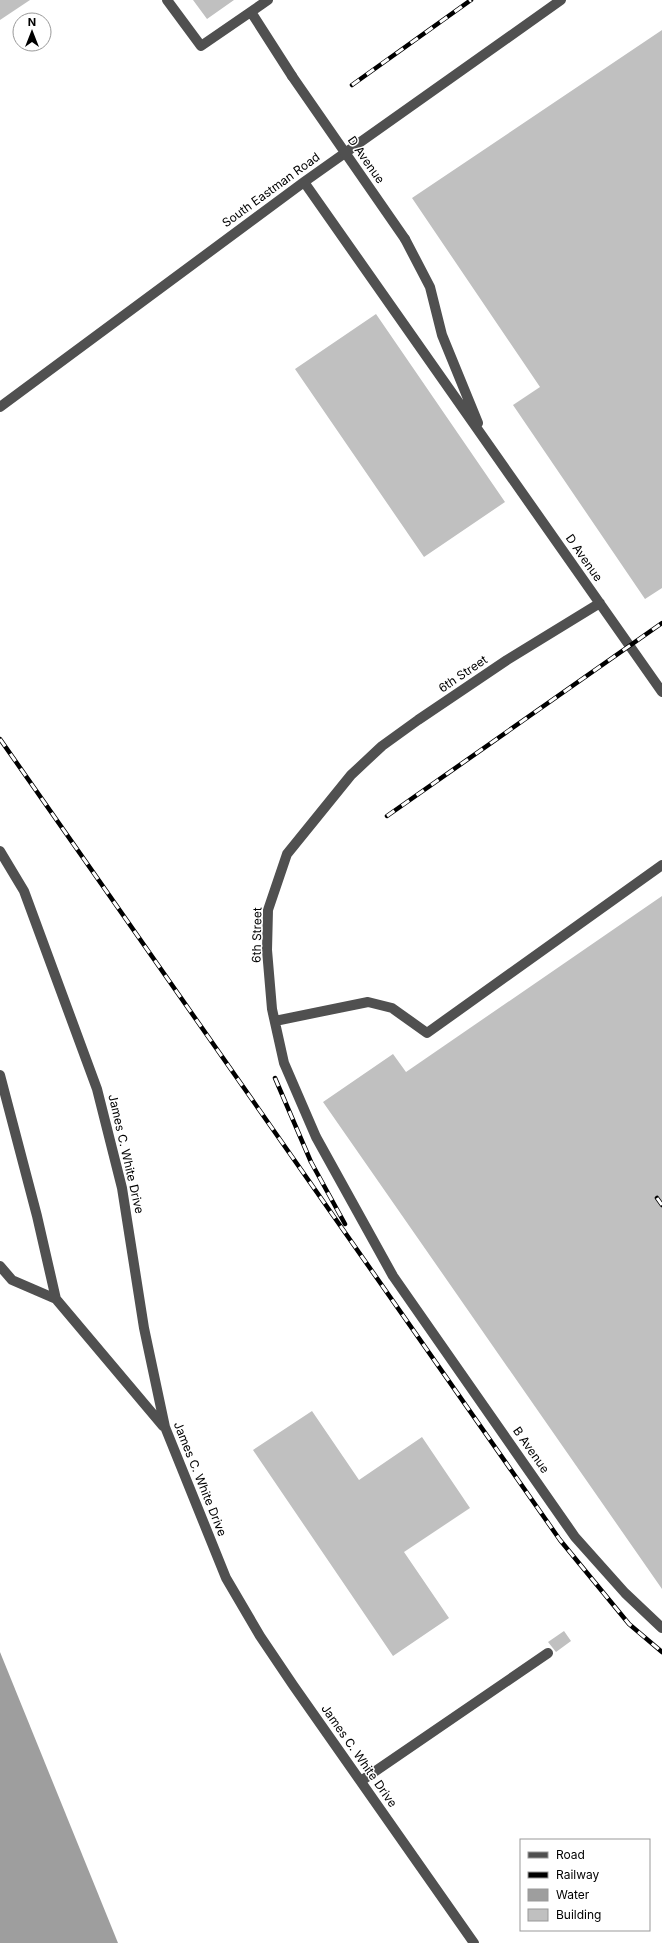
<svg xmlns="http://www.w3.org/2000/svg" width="662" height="1943" font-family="Inter,sans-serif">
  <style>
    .water { fill: #9e9e9e }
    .building { fill: #c0c0c0 }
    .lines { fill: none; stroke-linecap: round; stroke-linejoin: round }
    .minor { stroke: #505050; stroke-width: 10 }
    .rail-casing { stroke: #000; stroke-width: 4.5 }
    .rail { stroke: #fff; stroke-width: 3; stroke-dasharray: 9; stroke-linecap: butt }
    .minor-bridge { stroke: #505050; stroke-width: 10 }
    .labels { text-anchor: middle; stroke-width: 3; stroke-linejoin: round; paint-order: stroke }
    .street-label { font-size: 12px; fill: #000; stroke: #fff }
  </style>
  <rect width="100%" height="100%" fill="#fff"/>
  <path class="water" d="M0,1652L118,1943H0Z"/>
  <path class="building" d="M0,0H30L0,20Z
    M193,0H234L207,19Z
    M662,30V588L645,599L513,405L540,387L412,198Z
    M376,314L505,502L424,557L295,369Z
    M662,896V1589L323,1102L393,1054L406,1072Z
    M312,1411L359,1480L422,1437L470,1508L404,1552L449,1618L393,1656L253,1450Z
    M564,1631L571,1641L556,1652L548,1642Z"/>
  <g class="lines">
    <path class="minor" d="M167,0L201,46L268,0
      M251,12L292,76
      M304,182L662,692
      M405,239L430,287L442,335L478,423
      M0,407L304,182L561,0
      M600,603L507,660L418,720L382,746L351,775L287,854L268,910L267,950L272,1009L284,1063L316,1137L393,1276L575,1537L625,1593L662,1628
      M0,851L24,891L97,1089L122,1188L144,1328L165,1427L226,1578L260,1636L293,1685L474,1943
      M275,1021L368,1002L392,1008L427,1033L662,865
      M0,1075L37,1216L56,1299
      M0,1266L12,1280L56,1299L163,1426
      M361,1781L548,1653"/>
    <g class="rail-casing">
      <path id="rail" d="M352,85L471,0
        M0,739L560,1540L629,1624L662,1652
        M387,816L662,623
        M275,1078L311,1162L345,1224
        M657,1198L662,1205"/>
    </g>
    <use href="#rail" class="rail"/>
    <path class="minor-bridge" d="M292,76L405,239"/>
  </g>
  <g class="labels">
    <g class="street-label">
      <text transform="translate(366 160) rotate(55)" y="4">D Avenue</text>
      <text transform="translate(271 190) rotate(-36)" y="4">South Eastman Road</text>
      <text transform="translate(584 558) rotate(55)" y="4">D Avenue</text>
      <text transform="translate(463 674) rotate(-34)" y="4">6th Street</text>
      <text transform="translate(257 935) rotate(-89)" y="4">6th Street</text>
      <text transform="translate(126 1154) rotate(77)" y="4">James C. White Drive</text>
      <text transform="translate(531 1450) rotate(55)" y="4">B Avenue</text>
      <text transform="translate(200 1479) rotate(68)" y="4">James C. White Drive</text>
      <text transform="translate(359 1756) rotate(55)" y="4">James C. White Drive</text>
    </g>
  </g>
  <rect x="520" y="1839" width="130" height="92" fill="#ffffff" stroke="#999999"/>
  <rect x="528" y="1852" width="20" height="6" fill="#505050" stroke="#999999"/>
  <text x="556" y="1859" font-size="12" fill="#000000">Road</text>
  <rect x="528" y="1872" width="20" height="6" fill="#000000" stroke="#999999"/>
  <text x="556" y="1879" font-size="12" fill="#000000">Railway</text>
  <rect x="528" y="1889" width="20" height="12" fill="#9e9e9e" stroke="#999999"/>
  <text x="556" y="1899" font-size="12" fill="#000000">Water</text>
  <rect x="528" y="1909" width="20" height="12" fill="#c0c0c0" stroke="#999999"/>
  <text x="556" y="1919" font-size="12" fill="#000000">Building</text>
  <g transform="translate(32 32)"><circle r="19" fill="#ffffff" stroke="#999999"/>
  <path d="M0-3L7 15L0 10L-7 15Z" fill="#000000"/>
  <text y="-6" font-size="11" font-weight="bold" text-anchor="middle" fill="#000000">N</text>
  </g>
</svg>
